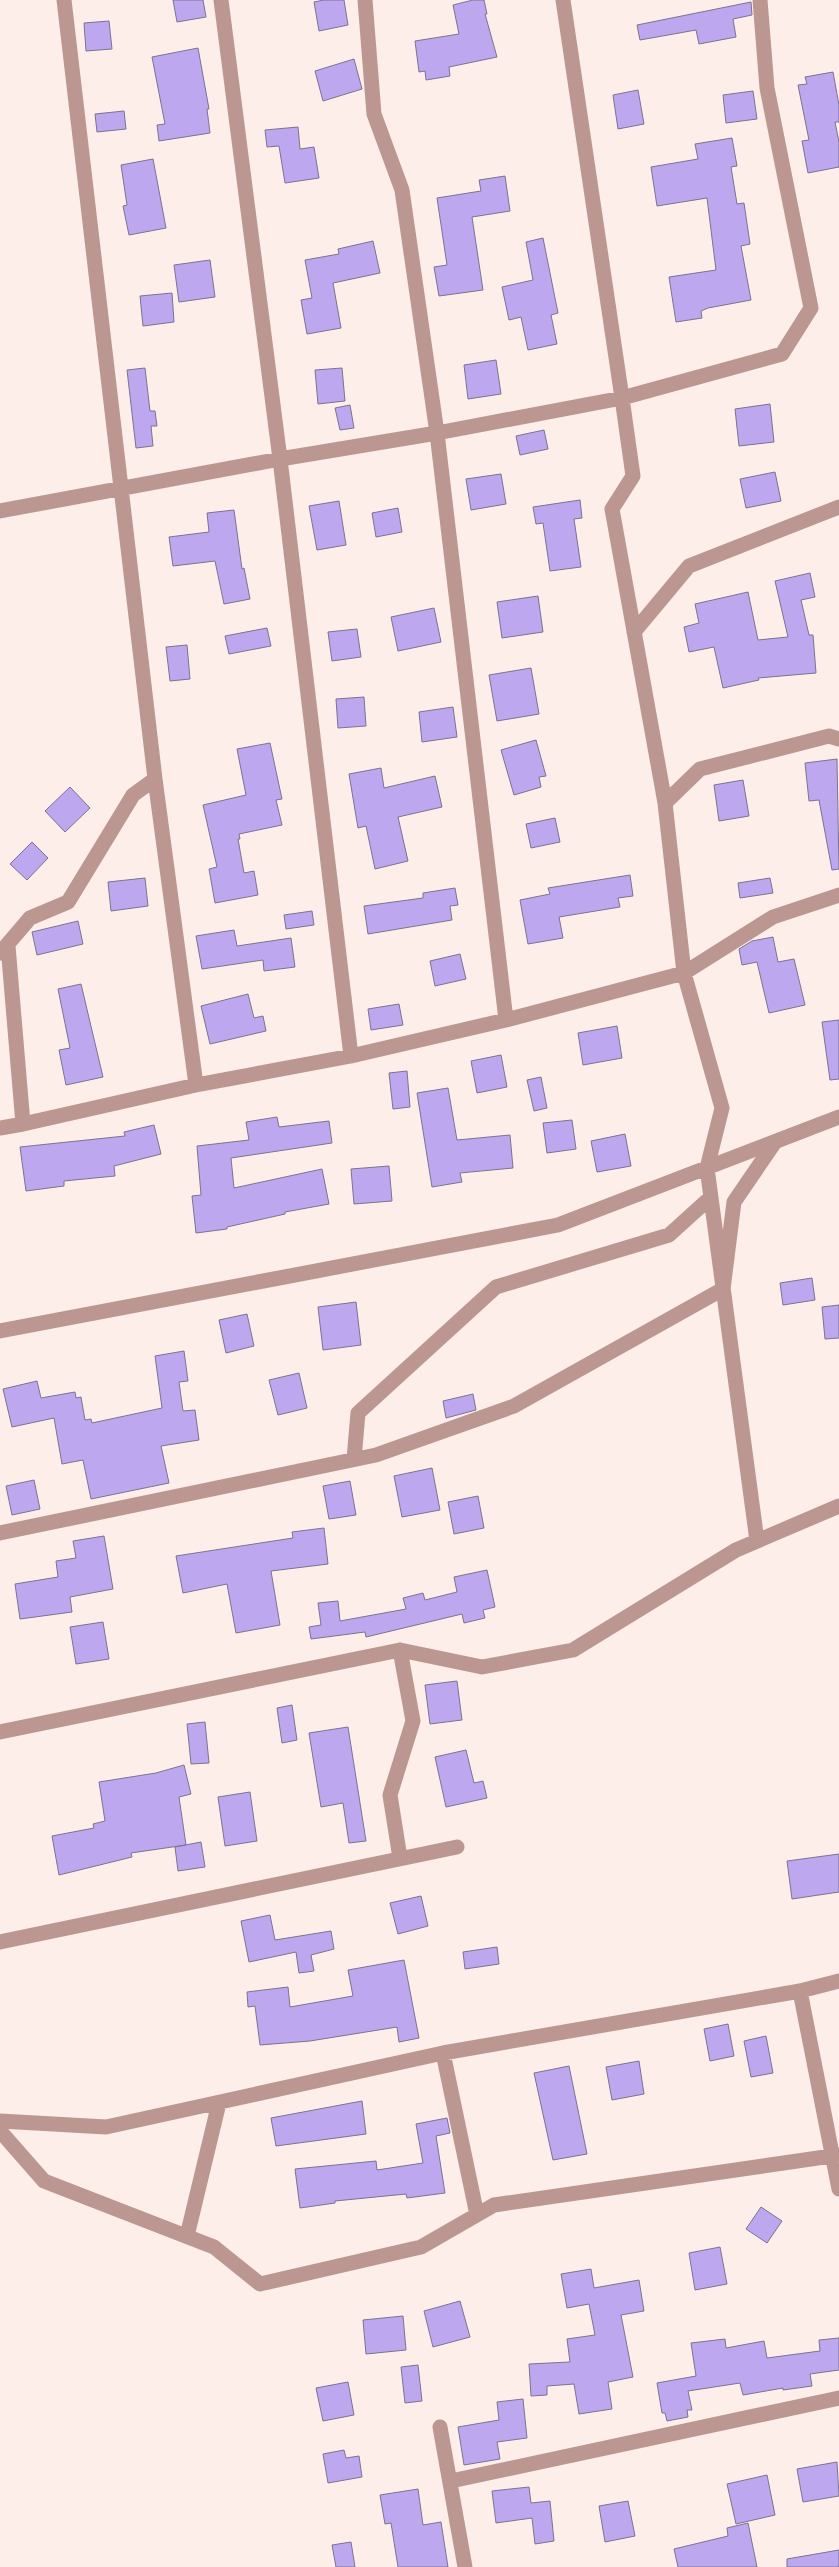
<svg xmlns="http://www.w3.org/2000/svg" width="839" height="2567" font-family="Barlow,sans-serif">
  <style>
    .building { fill: #bda8f0; stroke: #7a7390 }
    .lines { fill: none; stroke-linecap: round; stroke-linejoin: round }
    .street { stroke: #bc9691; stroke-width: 15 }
  </style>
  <rect width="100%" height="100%" fill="#fdeee9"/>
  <path class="building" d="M173,0H203L206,17L177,22Z
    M324,0H344L348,25L319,31L314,2Z
    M473,0H484L487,14H485L497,57L449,67L450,76L426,80L425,71L419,72L415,41L459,34L453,5Z
    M751,2L752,15L733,19L736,37L699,44L696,30L640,40L637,25Z
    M109,21L112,49L86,51L84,23Z
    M198,48L209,109H207L210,133L159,141L157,125L165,124L152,57Z
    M354,59L362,89L323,101L315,71Z
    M833,72L839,105V122H835L839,142V167L808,173L802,141L809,140L798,85L807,84L805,77Z
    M638,90L644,124L618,129L613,95Z
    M753,91L757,119L726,123L723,95Z
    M124,111L126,129L97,132L95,114Z
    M298,127L300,149L314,147L319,178L285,183L279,146L267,147L265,130Z
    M732,138L737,166L731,167L737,204L744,203L750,244L741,246L751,300L708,308L701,311L702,318L676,322L669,277L716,270L707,198L657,206L651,167L698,159L695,144Z
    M153,159L166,228L129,235L123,206L127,205L121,165Z
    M505,176L510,211L472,217L483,290L439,296L434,267L447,265L437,198L481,191L479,180Z
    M543,238L558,313L551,315L557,344L528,350L521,317L509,320L502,287L533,280L526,242Z
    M373,241L380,273L333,283L341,328L307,334L301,300L312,298L305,260L339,254L338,249Z
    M210,260L215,297L179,302L174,265Z
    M172,293L174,322L143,326L140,296Z
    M496,360L501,394L468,399L464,365Z
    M145,368L150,411H155L157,426H151L153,446L136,448L127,370Z
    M342,368L345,401L318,404L315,370Z
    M770,404L774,442L739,446L735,409Z
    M350,405L354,428L340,430L335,408Z
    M544,430L548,449L520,455L516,436Z
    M775,472L781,501L746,508L740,479Z
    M501,474L506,504L471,510L466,479Z
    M580,500L582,518L574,519L581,567L550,571L543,523L536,524L533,507Z
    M339,501L346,545L317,550L309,506Z
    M398,508L402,532L376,537L372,513Z
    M234,510L242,569L244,568L250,599L224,604L215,561L173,566L169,537L209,532L207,513Z
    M810,573L815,597L801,600L809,635H813L816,673L758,678L759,680L723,688L714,647L689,652L684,627L699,623L695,604L748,592L758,640L788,637L775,581Z
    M538,596L543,632L502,638L497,602Z
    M434,608L441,642L398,651L391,617Z
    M267,628L271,646L229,654L225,636Z
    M357,629L361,657L332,661L328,632Z
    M187,645L190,679L170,681L166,647Z
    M531,668L539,714L497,721L489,675Z
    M364,697L366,726L338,728L336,699Z
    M453,707L457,737L422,742L419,712Z
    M536,740L546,776L539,777L541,787L514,795L501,750Z
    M270,743L282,799L276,800L282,825L239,834L240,839H238L244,873L254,871L258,895L215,903L209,869L217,867L203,805L246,795L237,749Z
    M837,759L839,869L832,870L819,800L809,801L805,763Z
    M381,768L384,788L435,776L442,807L398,817L408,861L375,869L366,826L358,828L349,774Z
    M743,780L749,816L719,821L714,785Z
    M70,787L90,808L65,832L45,811Z
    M555,818L560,842L531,848L526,824Z
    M32,842L48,858L27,880L10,864Z
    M630,875L633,896L618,898L620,907L559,917L563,938L528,944L520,900L550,894L548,888Z
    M145,878L148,906L111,911L108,882Z
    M770,878L773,893L740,898L738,883Z
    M455,888L458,905L450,906L452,920L368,934L364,906L423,898V893Z
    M312,911L314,925L286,929L284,915Z
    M78,921L83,944L37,955L32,932Z
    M234,930L237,946L291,938L295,967L264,971L263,960L202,969L196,936Z
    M773,937L778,962L794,959L805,1005L769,1013L757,962L742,965L739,949L752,941Z
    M460,954L466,979L435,986L430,961Z
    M81,984L103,1077L66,1085L59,1050L70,1048L58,989Z
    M248,994L254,1018L263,1016L266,1031L210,1044L201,1006Z
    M399,1004L403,1025L371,1030L368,1009Z
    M839,1020V1079L830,1080L822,1022Z
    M617,1026L622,1058L583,1065L578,1033Z
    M501,1055L507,1087L477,1093L471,1061Z
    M407,1071L410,1107L393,1109L389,1073Z
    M541,1077L547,1108L534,1111L527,1080Z
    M448,1088L457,1140L510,1135L513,1168L460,1173L462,1182L432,1187L417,1093Z
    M277,1117L279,1127L329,1121L332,1143L231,1158L234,1188L322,1169L329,1204L285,1212V1214L227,1227V1229L196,1233L192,1196L201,1195L197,1146L249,1140L246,1122Z
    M572,1120L576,1149L547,1153L543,1123Z
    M154,1125L161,1154L114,1166L115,1176L64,1181V1186L26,1191L20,1147L125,1136L124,1132Z
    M625,1134L631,1166L597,1172L591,1141Z
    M389,1166L392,1201L354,1204L351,1169Z
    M812,1278L815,1300L783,1305L780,1283Z
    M356,1302L361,1345L323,1350L318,1307Z
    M839,1305V1338L825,1339L822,1307Z
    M247,1314L254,1346L226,1353L219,1320Z
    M184,1351L188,1381L179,1382L183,1411L195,1410L199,1440L161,1446L169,1483L91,1499L83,1460L62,1464L54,1418L12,1427L3,1389L37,1381L41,1398L75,1392L76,1398L81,1397L85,1420L91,1419L92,1423L162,1408L155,1356Z
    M299,1373L307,1408L278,1415L269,1380Z
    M473,1394L476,1410L446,1418L443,1401Z
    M432,1468L440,1510L402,1517L394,1476Z
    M34,1480L40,1509L12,1515L6,1486Z
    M350,1481L356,1515L329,1519L323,1486Z
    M478,1496L484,1528L454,1534L448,1502Z
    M324,1528L328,1564L271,1571L280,1625L236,1633L227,1584L183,1593L176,1556L293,1538L292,1532Z
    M104,1536L113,1589L70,1597L72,1612L20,1619L15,1584L58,1577L56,1561L76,1558L73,1541Z
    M487,1570L495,1607L483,1610L485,1618L464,1623L462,1614L366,1637L365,1632L311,1639L309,1627L321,1625L318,1603L338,1601L340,1621L406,1609L403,1598L423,1593L425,1600L457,1592L454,1577Z
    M103,1622L109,1659L76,1664L70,1627Z
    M457,1681L462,1720L430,1724L425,1685Z
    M292,1705L297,1740L282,1743L277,1708Z
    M205,1722L209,1763L191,1764L187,1724Z
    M348,1727L366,1841L349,1843L343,1803L321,1807L309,1733Z
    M466,1750L474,1783L483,1781L487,1798L446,1807L435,1757Z
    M184,1765L191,1794L179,1797L186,1845L131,1853L132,1857L59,1875L52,1836L94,1828L93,1824L105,1821L99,1782L156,1773Z
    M250,1792L257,1841L225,1846L218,1797Z
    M201,1842L205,1867L178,1871L175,1847Z
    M839,1854V1892L792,1899L787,1861Z
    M421,1896L428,1926L398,1934L390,1903Z
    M270,1915L275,1940L331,1931L334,1949L311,1955L314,1971L299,1973L296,1952L249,1962L241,1921Z
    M497,1947L499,1964L465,1969L463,1952Z
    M404,1960L419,2038L399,2042L397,2027L310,2041L260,2045L255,2006L248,2007L247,1992L288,1987L290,2007L353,1996L348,1970Z
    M728,2024L734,2056L710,2061L704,2029Z
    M766,2036L773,2073L751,2077L744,2041Z
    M639,2061L644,2094L612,2100L606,2067Z
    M569,2066L587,2154L553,2160L534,2073Z
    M362,2101L366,2134L276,2146L271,2118Z
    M447,2118L450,2133L436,2136L445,2193L407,2198L406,2194L335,2201V2203L300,2208L295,2169L376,2161L377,2170L423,2163L416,2124Z
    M761,2207L782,2221L767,2243L746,2229Z
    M720,2247L727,2284L695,2290L689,2253Z
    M591,2269L594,2288L639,2280L644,2311L621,2315L633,2377L608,2382L612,2409L579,2414L574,2384L547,2386V2395L531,2396L529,2364L570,2362L567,2339L595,2335L589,2304L567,2308L561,2274Z
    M460,2301L470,2337L433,2347L424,2311Z
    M403,2316L406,2350L366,2354L363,2320Z
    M839,2338V2370L810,2374L812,2386L783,2390V2388L743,2395L740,2383L688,2391L692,2410H687L688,2417L667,2421L665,2413H662L657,2383L696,2376L691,2343L725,2339L726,2348L764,2341L767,2358L820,2351L819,2340Z
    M418,2365L422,2401L405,2403L401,2367Z
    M348,2382L354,2415L323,2421L316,2388Z
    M523,2399L527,2438L497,2442L500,2459L464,2465L458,2427L499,2420L497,2402Z
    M344,2450L346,2458L359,2456L362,2477L328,2483L323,2454Z
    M837,2462L839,2496L803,2502L797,2469Z
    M767,2475L775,2515L736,2524L727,2484Z
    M529,2487L531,2503L550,2501L554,2541L535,2544L532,2518L496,2523L492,2491Z
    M418,2489L423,2525L441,2522L448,2567H398L391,2523L385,2524L380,2495Z
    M628,2501L635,2536L605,2542L599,2506Z
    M748,2523L757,2567H678L674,2549L728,2536L727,2528Z
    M351,2542L355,2567H336L332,2545Z
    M839,2550V2567H787V2559Z"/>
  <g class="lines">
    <path class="street" d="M365,0L374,114L402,190L437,433L622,398L633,476L612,509L665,803
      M563,0L622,398L782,354L811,308L767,88L760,0
      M0,511L280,459L221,0
      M634,632L689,566L839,507
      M0,953L30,918L68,902L133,795L155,779L64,0
      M506,1020L684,973L773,917L839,895
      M196,1085L351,1056L506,1020L437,433L280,459L351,1056
      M23,1124L196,1085L155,779
      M0,1128L23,1124L8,946
      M0,1331L558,1225L839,1117
      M354,1459L358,1413L496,1287L669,1235L711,1197
      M0,1533L376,1455L514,1406L723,1289L734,1202L775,1142
      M757,1541L707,1168L722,1108L684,973L665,803L700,769L829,736L839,739
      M400,1650L482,1667L573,1650L736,1550L839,1506
      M0,1732L400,1650L413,1721L390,1795L400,1858
      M0,1942L457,1847
      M800,1991L839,2189
      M443,2053L477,2215
      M0,2121L106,2127L443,2053L800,1991L839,1981
      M0,2131L44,2181L214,2247L260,2284L421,2247L494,2205L839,2155
      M187,2236L219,2103
      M440,2427L465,2567
      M451,2481L839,2398"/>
  </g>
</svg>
